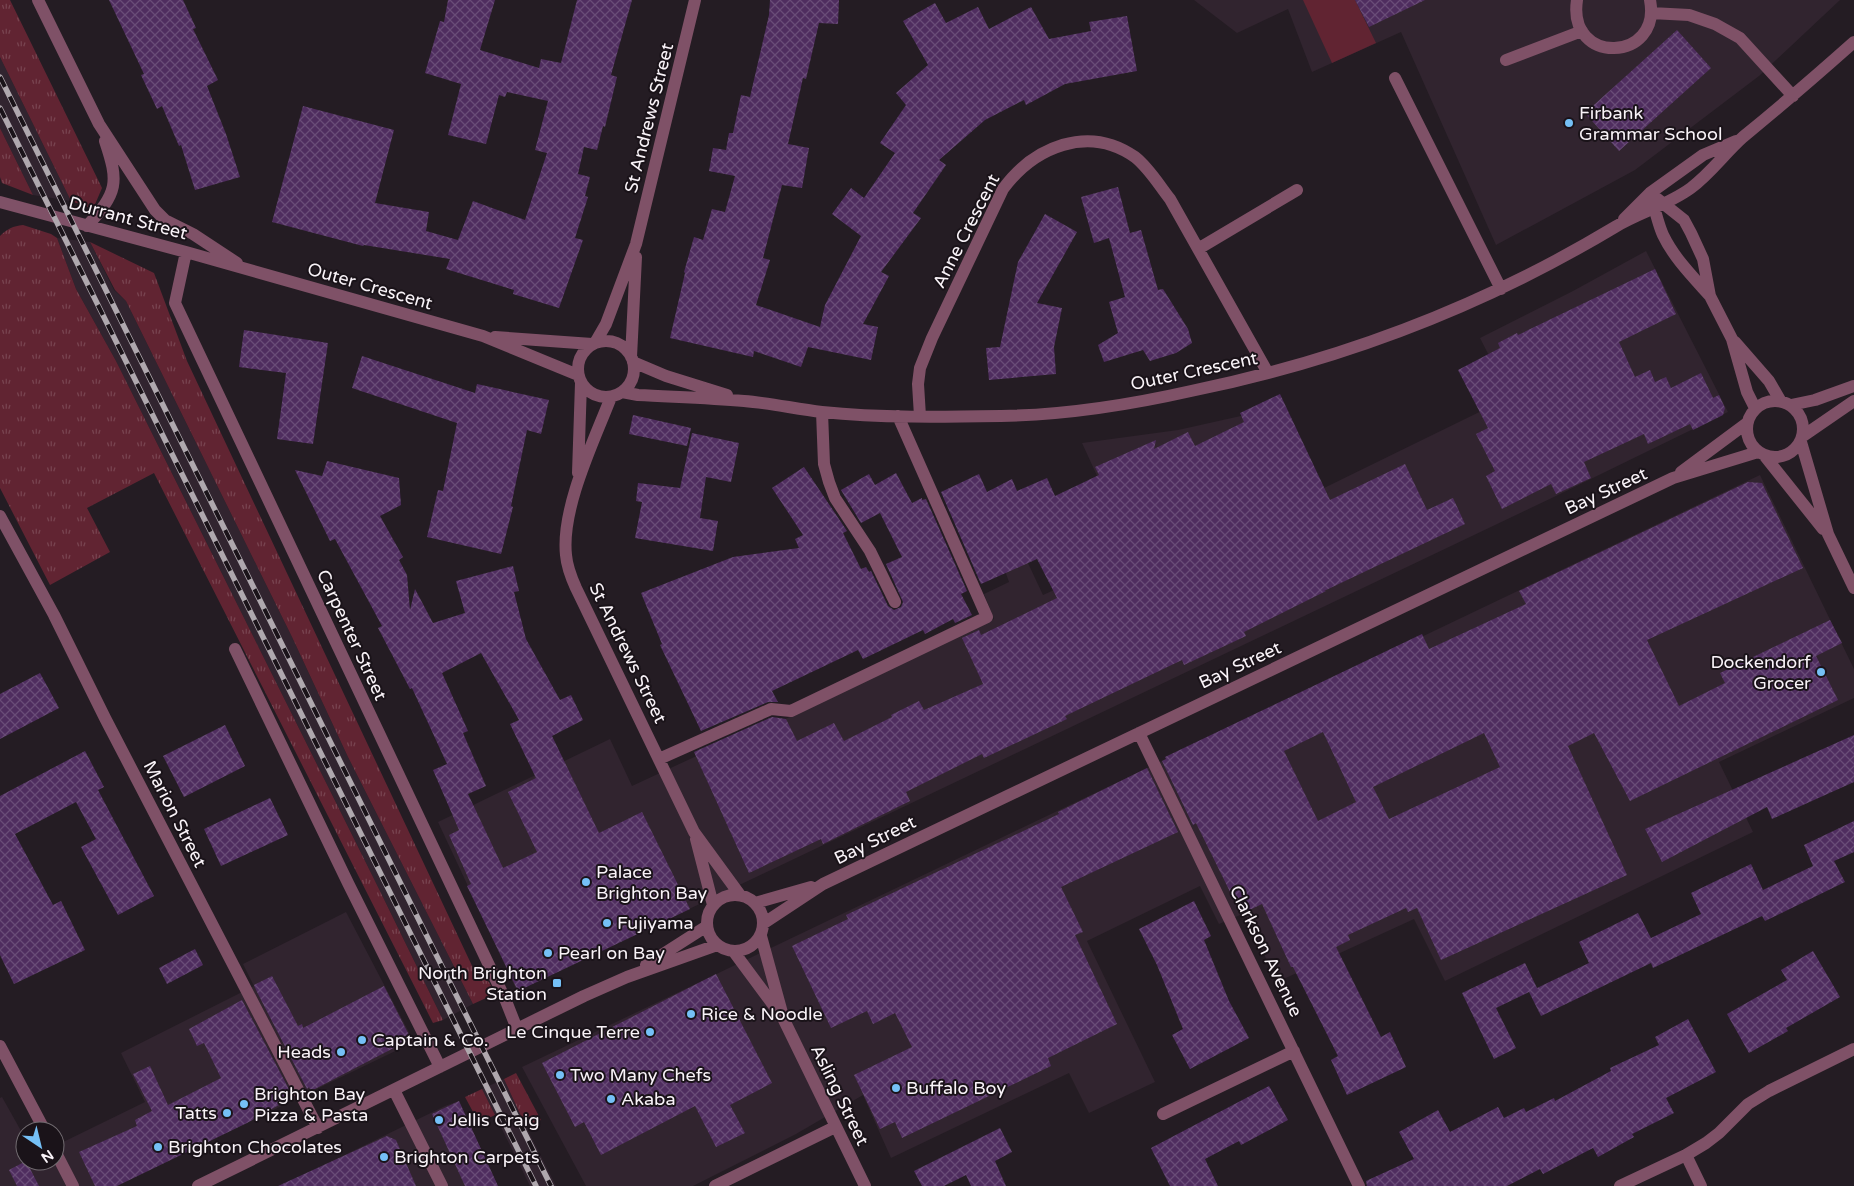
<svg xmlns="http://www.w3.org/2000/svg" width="1854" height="1186" font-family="'Varela Round',sans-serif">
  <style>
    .built { fill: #31242f }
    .grass { fill: url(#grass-tufts) }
    .garden { fill: #612432 }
    .building { fill: url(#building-cross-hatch); fill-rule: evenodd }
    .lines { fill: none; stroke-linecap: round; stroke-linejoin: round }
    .minor { stroke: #7f5167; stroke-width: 12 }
    .rail-casing { stroke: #afa8ae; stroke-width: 5.5 }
    .rail { stroke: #1a1319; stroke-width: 4; stroke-dasharray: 11; stroke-linecap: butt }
    .poi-dot { fill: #75c0f6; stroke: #1a1319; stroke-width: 2 }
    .labels { text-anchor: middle; stroke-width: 4; stroke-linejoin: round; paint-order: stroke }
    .poi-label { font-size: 18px; fill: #f9f3f8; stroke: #1a1319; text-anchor: start }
    .street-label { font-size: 18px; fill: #f9f3f8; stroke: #1a1319 }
  </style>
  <defs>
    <pattern id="grass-tufts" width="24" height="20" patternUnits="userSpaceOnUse" patternTransform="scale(1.25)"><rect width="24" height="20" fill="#612432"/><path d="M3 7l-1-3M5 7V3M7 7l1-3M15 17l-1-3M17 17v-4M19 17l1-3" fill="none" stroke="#784450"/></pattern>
    <pattern id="building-cross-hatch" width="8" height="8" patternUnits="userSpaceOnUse" patternTransform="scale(1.25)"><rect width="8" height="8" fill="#4f2d5f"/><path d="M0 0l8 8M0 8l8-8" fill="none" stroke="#694c77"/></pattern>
  </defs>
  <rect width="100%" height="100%" fill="#241c23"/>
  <path class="built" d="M1194,0H1840L1759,76L1635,170L1496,245L1401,32L1312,72L1288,9L1237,33Z
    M0,57L71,201L33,195L0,128Z
    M57,238L90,242L114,290L126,301L292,637L348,757L473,1004L443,1020L379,889L116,361L76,289Z
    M1646,251L1728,412L1558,495L517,991L438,822L610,739L632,786L733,739L750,736L994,619L984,594L1009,582L1005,571L1027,561L1043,595L1133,554L1082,443L1178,430L1281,407L1324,488L1510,397L1480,338L1573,291Z
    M1760,475L1854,669V698L1719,762L1753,832L1445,981L1414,919L1277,982L1245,913L1219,924L1200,886L1087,941L1155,1082L1089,1113L1069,1073L891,1158L863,1095L796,1134L693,1186H586L522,1067Z
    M346,912L414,1042L116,1186H0V1098L2,1097L25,1138V1161H55V1146L145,1102L121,1053L254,986L243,964Z
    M504,1079L526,1127L556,1186H530L495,1115L482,1089Z
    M459,1101L498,1186H281L445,1106Z"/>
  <path class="grass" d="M0,0H10L102,188L93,209L71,201L0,57Z
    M0,128L33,195L2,183L0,177Z
    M23,225L51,234L57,238L76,289L116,361L379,889L443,1020L433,1023L154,473L87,508L110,552L50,585L0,488V236C7,229 13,226 23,225Z
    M90,242L154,273L187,361L474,970L489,982L495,994L473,1004L348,757L292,637L126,301L115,290Z
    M516,1073L541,1120L526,1127L504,1079Z
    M482,1089L495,1115L479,1123L465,1097Z"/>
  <path class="garden" d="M1303,0H1355L1376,43L1332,63Z"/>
  <path class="building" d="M109,0H183L196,28L193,29L218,80L207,86L226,134L240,177L195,190L181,145L179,146L162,106L157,109L141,75L144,74Z
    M448,0H495L480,50L539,68L541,59L561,63L577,0H632L611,75L617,77L605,127L603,126L597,150L584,147L578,174L590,177L585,196L588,197L575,238L583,240L559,308L513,294L514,290L446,269L450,259L364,245L363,246L272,222L303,106L394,130L375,203L429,212L426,231L458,240L473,201L525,220L547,153L535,150L548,101L507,92L505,97L499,95L486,144L448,135L461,84L425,73L440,21L444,22Z
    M770,0H839L838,24L819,23L806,79L803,78L788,144L809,148L802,188L782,185L763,258L770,260L756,305L820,327L825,305L861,236L832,214L851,188L864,198L895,153L880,143L906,105L896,93L928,65L903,21L935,3L946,23L978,7L989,29L1031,7L1049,39L1091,31L1089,22L1127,16L1137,71L1065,84L1026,105L1024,100L985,120L939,160L946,165L913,213L921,218L881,272L889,276L863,324L878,327L871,360L808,347L801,367L754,351L753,357L670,338L685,273L684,272L694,237L703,240L712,209L725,212L735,176L709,171L713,148L726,150L729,133H733L741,95L750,97L769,15Z
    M1355,0H1425L1369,27Z
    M1677,30L1711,68L1619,151L1585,113Z
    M1118,187L1130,233L1141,230L1158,290L1163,289L1188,329L1192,343L1176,353L1150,361L1143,350L1104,362L1098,345L1118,333L1109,302L1125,297L1109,238L1094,243L1081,197Z
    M1045,214L1077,232L1037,303L1062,308L1054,347L1056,374L989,380L986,348L1000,347L1018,262Z
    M1655,269L1676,314L1619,342L1635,377L1650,370L1655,382L1666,377L1671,388L1701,373L1713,398L1719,395L1725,408L1723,415L1693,430L1690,424L1648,444L1644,434L1584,462L1591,478L1556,494L1551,484L1502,509L1486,476L1495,471L1476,434L1488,428L1458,370L1500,348L1498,343L1517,333L1518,335Z
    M244,330L328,343L313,444L277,439L286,373L239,367Z
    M362,356L475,393L477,384L549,400L541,434L527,430L511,506L513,507L501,554L427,537L438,490L443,491L457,423L352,388Z
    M1280,394L1330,500L1405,464L1427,510L1453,498L1465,524L1324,591H1326L1244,632L1246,636L1184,665L1182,660L1065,716L1067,719L984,758L982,754L906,792L910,801L823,844L821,839L749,873L694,752L772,717L786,719L797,741L834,723L844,741L892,717L891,715L919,701L924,710L983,684L962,638L979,630L981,635L1057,598L1037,559L981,584L941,492L979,474L987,492L1012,479L1017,491L1047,478L1055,496L1099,475L1095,467L1156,440L1154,449L1188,432L1195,446L1244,422L1240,413Z
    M633,415L691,428L687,446L629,434Z
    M692,433L739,443L731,482L706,477L700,518L718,521L713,551L635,538L642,502L636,501L638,483L680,488Z
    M327,461L399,478L401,505L380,516L403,557L399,560L407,575L410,610L415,589L433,623L465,613L456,581L513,566L519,591L514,592L526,639L560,700L571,695L583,720L552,736L599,833L642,812L690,909L518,991L467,886L471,884L449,835L459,830L433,770L447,764L412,688L410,689L378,628L382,626L335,539L330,541L295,470L322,476ZM481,653L519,720L510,724L536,778L508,792L537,852L503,868L468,794L486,786L463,733L468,731L442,673Z
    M804,467L847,531L843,533L861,569L866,567L869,572L871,571L888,606L894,610L901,607L903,602L886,564L902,557L880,513L861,523L841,490L869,474L875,485L896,473L912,503L922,498V500L926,499L967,591L961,594L972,615L955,623L953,619L925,634L923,630L863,659L858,650L772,691L778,702H768L701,731L660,645L662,644L641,593L733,557L799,548L795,539L803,535L772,488Z
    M1748,482L1762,483L1803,568L1647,640L1679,706L1725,683L1720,673L1830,620L1842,643L1816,656L1838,700L1630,801L1594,733L1568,746L1627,875L1441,960L1417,908L1408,912L1406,908L1348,935L1350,940L1336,947L1381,1037L1390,1032L1406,1067L1347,1095L1331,1060L1338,1056L1293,967H1291L1262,904L1241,914L1196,823L1193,825L1162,761L1166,759L1165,757L1422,634L1429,649L1526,604L1519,591ZM1323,732L1356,802L1318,821L1284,751ZM1484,733L1500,767L1389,819L1373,787Z
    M40,673L59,708L0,739V694Z
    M225,725L245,766L184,797L163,756Z
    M1854,735V782L1772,819L1767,807L1662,862L1645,829Z
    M85,751L104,787L98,790L154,896L118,915L81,847L96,839L76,802L15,834L53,905L61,901L85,950L14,984L0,955V796Z
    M1147,768L1178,832L1061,887L1083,932L1075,935L1117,1024L1048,1058L1051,1066L902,1138L895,1122L880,1129L854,1075L912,1047L895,1013L873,1024L867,1011L831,1028L792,946L848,919L846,915L1059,814L1058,812Z
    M270,798L288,835L221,866L204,829Z
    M1854,821V852L1834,861L1845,882L1765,921L1762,916L1653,968L1651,963L1541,1016L1529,992L1496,1008L1516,1048L1494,1059L1462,993L1525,963L1537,988L1589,963L1579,942L1638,913L1651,938L1701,914L1691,893L1751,864L1763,890L1813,866L1804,845Z
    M1194,901L1211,936L1204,940L1229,1001L1249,1038L1190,1069L1172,1035L1183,1029L1157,965L1139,929Z
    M195,949L203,965L167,984L159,968Z
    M1813,951L1840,997L1786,1028L1788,1031L1749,1053L1727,1014L1787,980L1781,970Z
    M716,974L772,1083L730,1105L745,1133L716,1147L695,1106L601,1155L584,1122L575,1127L542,1063Z
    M272,976L298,1026L302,1024L303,1028L384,986L411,1039L311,1091L309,1087L307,1089L257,992L254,985Z
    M242,1000L293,1097L247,1123L117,1186H95L79,1152L137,1126L135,1120L152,1111L133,1074L150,1066L168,1105L221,1078L204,1043L197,1046L189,1029Z
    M1688,1019L1716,1072L1666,1098L1674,1113L1632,1134L1634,1137L1598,1157L1593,1148L1543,1174L1540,1169L1507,1186H1367L1366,1181L1414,1159L1399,1132L1438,1110L1450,1132L1498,1107L1504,1118L1524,1108L1526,1112L1554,1098L1555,1101L1611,1071L1610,1068L1659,1045L1655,1037Z
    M1269,1086L1288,1120L1241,1145L1239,1141L1205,1159L1218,1186H1170L1151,1148Z
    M459,1101L498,1186H465L432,1114Z
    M1000,1128L1012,1152L995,1161L1006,1186H971L966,1175L944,1186H922L914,1171Z
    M387,1136L396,1140L416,1186H278Z
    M26,1161L39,1186H17L9,1170Z"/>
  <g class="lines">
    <path class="minor" d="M38,0L99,124L155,210L165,220L193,234L237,263
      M1577,0C1567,66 1662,62 1650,0
      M1651,13L1689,15L1715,24L1740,38L1793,96
      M1506,60L1582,31
      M1395,78L1501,289
      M1650,193L1684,220L1691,233L1703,259L1710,296L1732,339L1747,392L1755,408
      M1652,201C1656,212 1658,224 1663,235C1674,258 1693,277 1710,296
      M0,202L186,252L483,336L578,375
      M1624,219L1650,193L1703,155L1736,141
      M87,226C118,192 119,183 105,141
      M1198,249L1297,190
      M186,252L175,303L506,1001L517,1029
      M495,337L592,344
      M578 369a28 28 0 1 1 56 0a28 28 0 1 1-56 0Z
      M1735,342L1769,381L1780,400
      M595,343L606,324L636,244L695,0
      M631,357L636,257
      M633,362L666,376L727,395
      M622,392L638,395C673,397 708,398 744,401C770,403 796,409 822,412C881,418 942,417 1001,416C1065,415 1129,405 1191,391C1343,360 1482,307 1615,227C1640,212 1668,205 1691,188C1711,173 1725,153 1743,137C1781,106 1818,74 1854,42
      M611,397C594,441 561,508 566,555C567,567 571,577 576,588L694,832L740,895
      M1747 429a28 28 0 1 1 56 0a28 28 0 1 1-56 0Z
      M1791,405L1815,400L1854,386
      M822,412L824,464L829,482L835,498L870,551L895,602
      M920,416L918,384L920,368L932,338L1003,189C1034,147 1088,124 1135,157C1149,168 1159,185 1170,199L1268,373
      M1803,436L1854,401
      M1801,442L1828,534L1854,588
      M1764,455L1823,529
      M1681,472L1747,423
      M578,473L581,383
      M0,516L54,615L105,718L318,1128
      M235,649L348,883L440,1067
      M1139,733L1359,1186
      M659,759L771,709L791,711L987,617L898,416
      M696,839L713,905
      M707 923a28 28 0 1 1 56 0a28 28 0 1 1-56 0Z
      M755,903L811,887
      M764,923L823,884L1673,478L1758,452
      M761,936L784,1020L865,1186
      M734,952L777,1010
      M646,965L707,926
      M0,1046L45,1131
      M394,1090L442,1186
      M1163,1114L1294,1051
      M55,1151L73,1186
      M1686,1155L1701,1186
      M198,1186L584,996L627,977L717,945
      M715,1186L835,1127
      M1620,1186L1686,1155L1706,1143L1719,1133L1748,1104L1769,1091L1854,1049"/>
    <g class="rail-casing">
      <path id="rail" d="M0,77L551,1186
        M0,108L536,1186"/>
    </g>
    <use href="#rail" class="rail"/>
  </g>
  <g class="poi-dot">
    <circle cx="1569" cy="123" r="5"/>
    <circle cx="1821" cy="672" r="5"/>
    <circle cx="586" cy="882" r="5"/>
    <circle cx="607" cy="923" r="5"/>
    <circle cx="548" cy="953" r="5"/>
    <rect x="552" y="978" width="10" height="10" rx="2.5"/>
    <circle cx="691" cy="1014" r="5"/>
    <circle cx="650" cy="1032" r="5"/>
    <circle cx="362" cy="1040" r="5"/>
    <circle cx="341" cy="1052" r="5"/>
    <circle cx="560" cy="1075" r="5"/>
    <circle cx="896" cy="1088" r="5"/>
    <circle cx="611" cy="1099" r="5"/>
    <circle cx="244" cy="1104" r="5"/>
    <circle cx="227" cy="1113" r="5"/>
    <circle cx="439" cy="1120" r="5"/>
    <circle cx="158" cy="1147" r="5"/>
    <circle cx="384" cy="1157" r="5"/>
  </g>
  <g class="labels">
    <g class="poi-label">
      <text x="1579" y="119">Firbank<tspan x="1579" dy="21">Grammar School</tspan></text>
      <text x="1811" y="668" text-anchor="end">Dockendorf<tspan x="1811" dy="21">Grocer</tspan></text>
      <text x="596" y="878">Palace<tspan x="596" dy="21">Brighton Bay</tspan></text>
      <text x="617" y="929">Fujiyama</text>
      <text x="558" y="959">Pearl on Bay</text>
      <text x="547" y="979" text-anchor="end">North Brighton<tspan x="547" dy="21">Station</tspan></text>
      <text x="701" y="1020">Rice &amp; Noodle</text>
      <text x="640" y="1038" text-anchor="end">Le Cinque Terre</text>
      <text x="372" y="1046">Captain &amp; Co.</text>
      <text x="331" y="1058" text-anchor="end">Heads</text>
      <text x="570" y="1081">Two Many Chefs</text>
      <text x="906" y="1094">Buffalo Boy</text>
      <text x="254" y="1100">Brighton Bay<tspan x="254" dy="21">Pizza &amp; Pasta</tspan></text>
      <text x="621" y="1105">Akaba</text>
      <text x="217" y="1119" text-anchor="end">Tatts</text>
      <text x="449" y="1126">Jellis Craig</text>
      <text x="168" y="1153">Brighton Chocolates</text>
      <text x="394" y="1163">Brighton Carpets</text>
    </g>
    <g class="street-label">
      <text transform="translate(649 118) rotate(-76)" y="6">St Andrews Street</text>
      <text transform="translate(128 218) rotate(15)" y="6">Durrant Street</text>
      <text transform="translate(966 231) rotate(-63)" y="6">Anne Crescent</text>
      <text transform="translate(370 286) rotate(16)" y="6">Outer Crescent</text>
      <text transform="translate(1194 371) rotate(-12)" y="6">Outer Crescent</text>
      <text transform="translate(1606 491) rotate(-25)" y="6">Bay Street</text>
      <text transform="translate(352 635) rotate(65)" y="6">Carpenter Street</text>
      <text transform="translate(628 653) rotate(64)" y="6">St Andrews Street</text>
      <text transform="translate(1240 665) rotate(-25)" y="6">Bay Street</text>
      <text transform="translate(175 814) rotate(63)" y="6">Marion Street</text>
      <text transform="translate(875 840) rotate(-26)" y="6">Bay Street</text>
      <text transform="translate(1266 951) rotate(64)" y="6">Clarkson Avenue</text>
      <text transform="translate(840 1095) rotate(64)" y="6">Asling Street</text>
    </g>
  </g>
  <g transform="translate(40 1146) rotate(145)"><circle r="24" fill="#1a1319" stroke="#736d72"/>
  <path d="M0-4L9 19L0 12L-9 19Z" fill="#75c0f6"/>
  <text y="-8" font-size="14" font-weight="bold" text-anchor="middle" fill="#f9f3f8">N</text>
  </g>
</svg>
